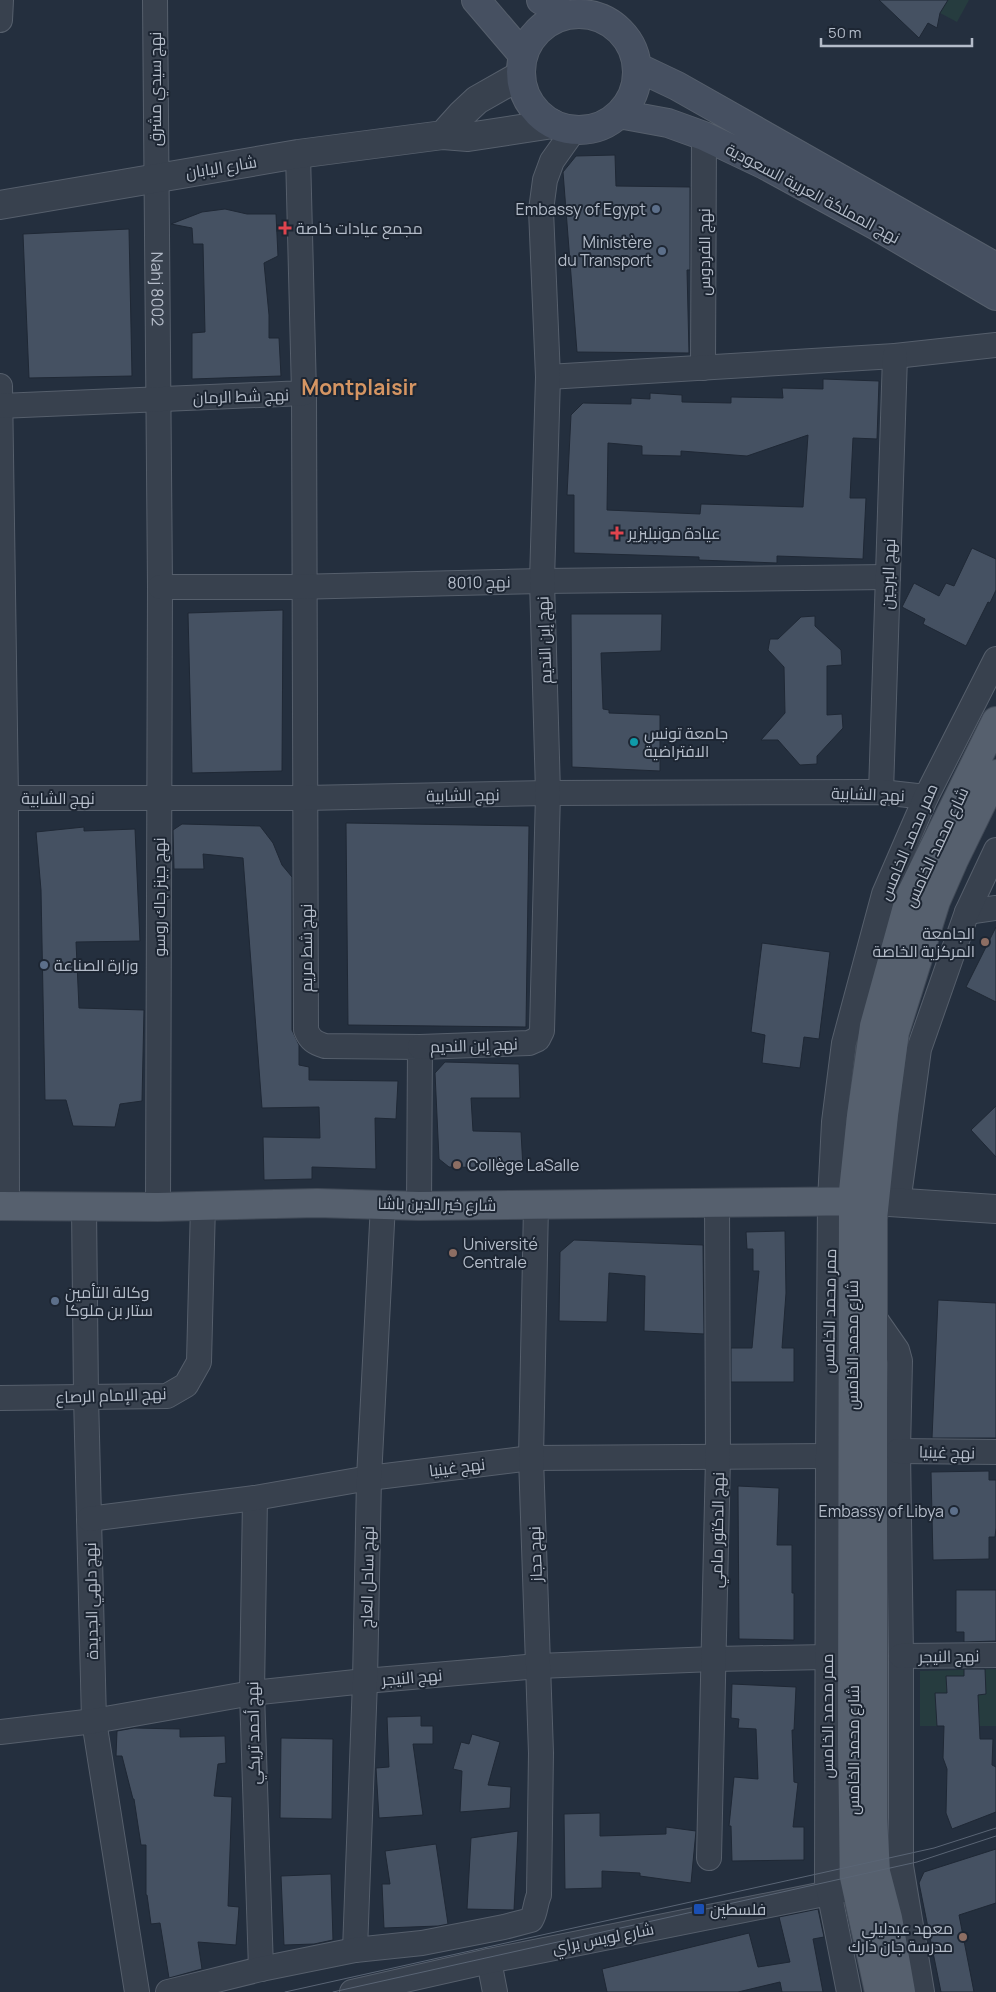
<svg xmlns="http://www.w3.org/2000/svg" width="996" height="1992" font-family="Manrope,Cairo,sans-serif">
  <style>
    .green { fill: #263c3f }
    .building { fill: #455162; stroke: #1f2835; fill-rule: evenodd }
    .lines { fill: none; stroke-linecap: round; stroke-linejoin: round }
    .minor-casing { stroke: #565f6c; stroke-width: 26 }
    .tertiary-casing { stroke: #565f6c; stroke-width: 30 }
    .secondary-casing { stroke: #565f6c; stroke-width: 30 }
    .primary-casing { stroke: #414a57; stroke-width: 30 }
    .minor { stroke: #38414e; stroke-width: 24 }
    .tertiary { stroke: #38414e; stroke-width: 28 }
    .secondary { stroke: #465061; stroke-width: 28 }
    .primary { stroke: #56606e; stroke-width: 28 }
    .tram { stroke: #5a6575; stroke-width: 1 }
    .service-dot { fill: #5c6f8a; stroke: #1d2633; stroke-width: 2 }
    .health-dot { fill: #e0444e; stroke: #1d2633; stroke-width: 2 }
    .culture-dot { fill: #0f9aa8; stroke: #1d2633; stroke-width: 2 }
    .education-dot { fill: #8d6e63; stroke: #1d2633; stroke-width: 2 }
    .transit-dot { fill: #1a4fb4; stroke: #1d2633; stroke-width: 2 }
    .labels { text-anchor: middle; stroke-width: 4; stroke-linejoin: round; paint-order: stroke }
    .street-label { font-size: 16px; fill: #b4bcc9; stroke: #1d2633 }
    .poi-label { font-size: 16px; fill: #b4bcc9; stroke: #1d2633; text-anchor: start }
    .district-label { font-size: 21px; font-weight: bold; fill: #d59563; stroke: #1d2633 }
  </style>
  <rect width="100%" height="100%" fill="#242f3e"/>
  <path class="green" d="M947,0H969L957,22L940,13Z
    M996,1669V1726H920V1671Z"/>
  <path class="building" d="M879,0H948L940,13L937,28L928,23L919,38Z
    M615,155L616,186L690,187V270H687L689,353L577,352L563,172L576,156Z
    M225,209L247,214H276L278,256L264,263L269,315V338H279L281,376L192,379V333L205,332L203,244H193L192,228L171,224L202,212Z
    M129,229L132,376L29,378L23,234Z
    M823,379L879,381L877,439L853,438L850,498H866L863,559L777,556V563L699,560V557L574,553V495H567L571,415L583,403L631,404V398L650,399V393L682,395V402L731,403V397L783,398L782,388L823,389ZM808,435L803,507L701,504L700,514L607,510L608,443L642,446V455L681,456V451L747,456Z
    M972,548L996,559V590L990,603L988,602L966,646L923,624L925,619L902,607L914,583L939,596L946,583L954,586Z
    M283,610L282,771L192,773L188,613Z
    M571,614H662L661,651L601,653L603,709L609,710V713L660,715V771L572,767Z
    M815,616V626L841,650L842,665L827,666V715L842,714L843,728L817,756V764L800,765L778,740H761L785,713L784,667L768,650L770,639H778L801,617Z
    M346,823L529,826L526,1027L348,1025Z
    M182,824L260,826L273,843L282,865L292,877V1030L299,1045V1065L309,1067V1080L398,1081L396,1119L375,1118L376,1169L312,1167V1179L264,1180L263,1137L320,1138L319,1107L262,1108L243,858L203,854L204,869H174L173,830Z
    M84,827V831L135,829L140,941L76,942L79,1008L144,1010L142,1101L120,1104L115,1127L73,1126L66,1100H45L41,890L36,832Z
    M996,927V1002L966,987Z
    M762,943L830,952L819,1039L804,1037L800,1068L762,1063L765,1035L751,1032Z
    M445,1062L519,1064L520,1098H471L473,1131L521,1132L523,1168L449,1167L439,1159L435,1073Z
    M996,1106V1157L971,1130Z
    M785,1231L786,1293L782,1348H794V1382H731V1348H752L759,1271H753V1249H747L746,1232Z
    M574,1240L703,1245L704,1334L644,1331L645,1276L609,1273L607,1322L559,1321L560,1252Z
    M938,1300L996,1303V1438H932Z
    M989,1471V1480H996V1528L995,1537H989V1559L933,1560L931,1472Z
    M738,1486L779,1488L777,1545H792V1593H794V1640L739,1639Z
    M956,1590H996V1641L964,1642V1632H956Z
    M964,1669H985L986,1694L978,1695L980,1739H993L992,1765L996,1767V1812L952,1829L946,1813L947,1769L943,1758L944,1726H937L935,1693H947L946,1676H964Z
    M732,1684L796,1687L794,1730H792L794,1782L798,1783L793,1827H804V1860L732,1861L731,1826H729L734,1777L758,1779L756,1729L738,1728L739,1719L731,1718Z
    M421,1716V1726H433V1744H413L423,1815L379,1818L376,1768L389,1767L387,1717Z
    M134,1728L180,1729V1737L225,1736L226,1763L218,1764L214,1796L232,1797L228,1906L239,1907L236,1945L198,1942L202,1969L169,1978L160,1923L151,1924L147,1895H146V1845H141L134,1799H133L122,1756H116L117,1731Z
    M472,1734L500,1742L488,1785L511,1787L510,1808L460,1812L462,1771L453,1769L461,1742L469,1744Z
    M281,1738L333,1739L332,1819L280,1818Z
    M600,1813V1836L666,1834V1827L696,1831L691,1883L640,1876V1873L602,1871V1888L565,1889L564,1814Z
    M518,1831L514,1910L467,1909L471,1838Z
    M436,1844L448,1924L438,1926L384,1928L382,1884H390L385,1851Z
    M996,1849V1903L959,1915L974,1992H941L919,1883L924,1872Z
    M331,1874L333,1940L314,1944L284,1945L281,1876Z
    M818,1909L824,1937L813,1939L823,1992H782L780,1982L738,1992H607L602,1969L749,1933L758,1967L790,1962L779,1917Z"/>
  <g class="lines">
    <g class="minor-casing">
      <g id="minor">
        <path id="s1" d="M155,0L160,587L158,1207"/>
        <path d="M0,20L1,0"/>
        <path d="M703,368L704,136"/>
        <path d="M548,377L895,356L996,345"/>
        <path d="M0,386L6,798L7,1206"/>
        <path d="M304,393L306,1030C310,1040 315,1043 325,1046L420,1047L419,1206"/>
        <path d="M0,406L304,393L298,154"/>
        <path d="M160,587H294L542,581L888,577"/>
        <path d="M881,792L895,356"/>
        <path d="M0,798H305L548,793L881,792L926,797"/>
        <path d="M967,912L996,908"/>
        <path d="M420,1047L529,1043L538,1039L542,1031L548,793L542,581L548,377L541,210L545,180L552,161L574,130"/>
        <path d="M898,1203L919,1049L967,912L996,850"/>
        <path d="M84,1207L86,1396L94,1721L137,1992"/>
        <path d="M874,1317L897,1350L900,1361L898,1451L901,1656V1866L922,1992"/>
        <path d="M0,1398L167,1396L186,1385L199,1362L203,1205"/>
        <path d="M898,1451L996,1452"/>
        <path d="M255,1498L252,1693L261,1969"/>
        <path d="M89,1519L255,1498L369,1478L531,1458L828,1456"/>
        <path d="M901,1656L996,1655"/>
        <path d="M0,1732L94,1721L252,1693L365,1681L538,1666L714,1659L827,1657"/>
        <path d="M709,1858L718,1457L717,1203"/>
        <path d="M355,1950L365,1681L369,1478L383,1204"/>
        <path d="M489,1961L495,1992"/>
        <path d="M168,1992L261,1969L355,1950L422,1943L504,1927L531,1920C536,1912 535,1904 539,1895L541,1753L531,1458L536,1205"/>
        <path d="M352,1992L489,1961L844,1890"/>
        <path d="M849,1992L827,1881L828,1456L830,1201L834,1122L844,1043L884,894L926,797L996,659"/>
      </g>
    </g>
    <g class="tertiary-casing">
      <path id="tertiary" d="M443,135L461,115L477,100L521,75
        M0,205L298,154L443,135L468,137L553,124
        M874,1201L996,1209"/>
    </g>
    <g class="secondary-casing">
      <path id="secondary" d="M476,0L523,55
        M541,0L567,15
        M521 72a58 58 0 1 1 116 0a58 58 0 1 1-116 0Z
        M637,67L677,86L996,267
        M619,114L668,123L704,136L765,165L875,225L996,296"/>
    </g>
    <g class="primary-casing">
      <path id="primary" d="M0,1206L158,1207L317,1203L419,1206L871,1201
        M879,1992L854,1877L852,1743L853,1191L861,1116L874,1026L910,896L996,721
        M901,1992L888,1918L876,1872L873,1818V1219L884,1115L895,1032L936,901L954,860L996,774"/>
    </g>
    <use href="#minor" class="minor"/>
    <use href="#tertiary" class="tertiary"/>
    <use href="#secondary" class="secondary"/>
    <use href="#primary" class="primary"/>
    <path class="tram" d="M285,1992L934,1848L996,1828
      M333,1992L917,1862L996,1836"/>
  </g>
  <g class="service-dot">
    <circle cx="656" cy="209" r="5"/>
    <circle cx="662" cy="251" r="5"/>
    <circle cx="44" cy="965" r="5"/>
    <circle cx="55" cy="1301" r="5"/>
    <circle cx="954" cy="1511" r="5"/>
  </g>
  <g class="health-dot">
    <path d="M282.5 220.5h5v5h5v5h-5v5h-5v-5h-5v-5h5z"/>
    <path d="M614.5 525.5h5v5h5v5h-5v5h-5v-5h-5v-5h5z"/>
  </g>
  <circle class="culture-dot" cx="634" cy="742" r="5"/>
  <g class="education-dot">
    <circle cx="985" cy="942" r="5"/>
    <circle cx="457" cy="1165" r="5"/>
    <circle cx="453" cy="1253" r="5"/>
    <circle cx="963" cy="1937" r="5"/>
  </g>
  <rect class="transit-dot" x="693" y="1903" width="12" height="12" rx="2.5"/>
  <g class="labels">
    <g class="street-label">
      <text transform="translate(155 89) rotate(-90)" y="6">نهج سيدي مشرق</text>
      <text transform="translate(221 167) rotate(-9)" y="6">شارع اليابان</text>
      <text transform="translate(813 193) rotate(28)" y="6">نهج المملكة العربية السعودية</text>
      <text transform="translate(704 252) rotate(-90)" y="6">نهج الفردوس</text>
      <text dy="6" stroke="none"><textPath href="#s1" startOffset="289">Nahj 8002</textPath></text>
      <text transform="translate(241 396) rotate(-2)" y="6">نهج شط الرمان</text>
      <text transform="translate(888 574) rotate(-88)" y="6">نهج البرجين</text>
      <text transform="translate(479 582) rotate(-1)" y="6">نهج 8010</text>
      <text transform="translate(544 640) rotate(-92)" y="6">نهج إبن النديم</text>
      <text transform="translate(868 794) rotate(2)" y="6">نهج الشابية</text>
      <text transform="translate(463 795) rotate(-1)" y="6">نهج الشابية</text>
      <text x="58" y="804">نهج الشابية</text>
      <text transform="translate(908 842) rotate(-67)" y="6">ممر محمد الخامس</text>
      <text transform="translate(936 847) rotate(-65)" y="6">شارع محمد الخامس</text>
      <text transform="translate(159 897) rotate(-90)" y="6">نهج جينز جاك روسو</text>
      <text transform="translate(306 948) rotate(-90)" y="6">نهج شط مريم</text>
      <text transform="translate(474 1045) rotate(-2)" y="6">نهج إبن النديم</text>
      <text transform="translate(437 1204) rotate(1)" y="6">شارع خير الدين باشا</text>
      <text transform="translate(829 1311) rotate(-89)" y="6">ممر محمد الخامس</text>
      <text transform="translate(852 1345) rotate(-90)" y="6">شارع محمد الخامس</text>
      <text transform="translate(111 1395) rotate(-2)" y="6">نهج الإمام الرصاع</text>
      <text transform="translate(947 1452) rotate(1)" y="6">نهج غينيا</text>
      <text transform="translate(457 1467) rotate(-7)" y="6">نهج غينيا</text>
      <text transform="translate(717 1530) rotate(-89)" y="6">نهج الدكتور مامي</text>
      <text transform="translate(535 1554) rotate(-92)" y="6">نهج حجاز</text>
      <text transform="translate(367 1577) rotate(-89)" y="6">نهج ساحل العاج</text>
      <text transform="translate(91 1601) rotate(-91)" y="6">نهج دلهي الجديدة</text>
      <text transform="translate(949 1656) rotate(-1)" y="6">نهج النيجر</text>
      <text transform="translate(412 1677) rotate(-5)" y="6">نهج النيجر</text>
      <text transform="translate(827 1716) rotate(-90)" y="6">ممر محمد الخامس</text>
      <text transform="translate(253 1733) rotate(-91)" y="6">نهج أحمد تريكي</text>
      <text transform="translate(853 1750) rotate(-90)" y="6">شارع محمد الخامس</text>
      <text transform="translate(603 1938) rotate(-11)" y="6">شارع لويس براي</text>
    </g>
    <g class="poi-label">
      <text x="646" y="215" text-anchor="end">Embassy of Egypt</text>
      <text x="296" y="234">مجمع عيادات خاصة</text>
      <text x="652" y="248" text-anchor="end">Ministère<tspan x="652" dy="18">du Transport</tspan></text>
      <text x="628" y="539">عيادة مونبليزير</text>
      <text x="644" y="739">جامعة تونس<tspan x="644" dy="18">الافتراضية</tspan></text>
      <text x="975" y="939" text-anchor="end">الجامعة<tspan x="975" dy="18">المركزية الخاصة</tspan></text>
      <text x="54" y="971">وزارة الصناعة</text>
      <text x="467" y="1171">Collège LaSalle</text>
      <text x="463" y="1250">Université<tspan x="463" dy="18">Centrale</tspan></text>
      <text x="65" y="1298">وكالة التأمين<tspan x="65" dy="18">ستار بن ملوكا</tspan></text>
      <text x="944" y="1517" text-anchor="end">Embassy of Libya</text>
      <text x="710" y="1915">فلسطين</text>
      <text x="953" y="1934" text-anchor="end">معهد عبدليلي<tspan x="953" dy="18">مدرسة جان دارك</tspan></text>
    </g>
    <g class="district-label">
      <text x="359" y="395">Montplaisir</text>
    </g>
  </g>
  <path d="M821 38v8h151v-8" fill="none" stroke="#b4bcc9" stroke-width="2.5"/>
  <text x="828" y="38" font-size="15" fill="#b4bcc9" stroke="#1d2633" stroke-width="4" paint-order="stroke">50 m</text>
</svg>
